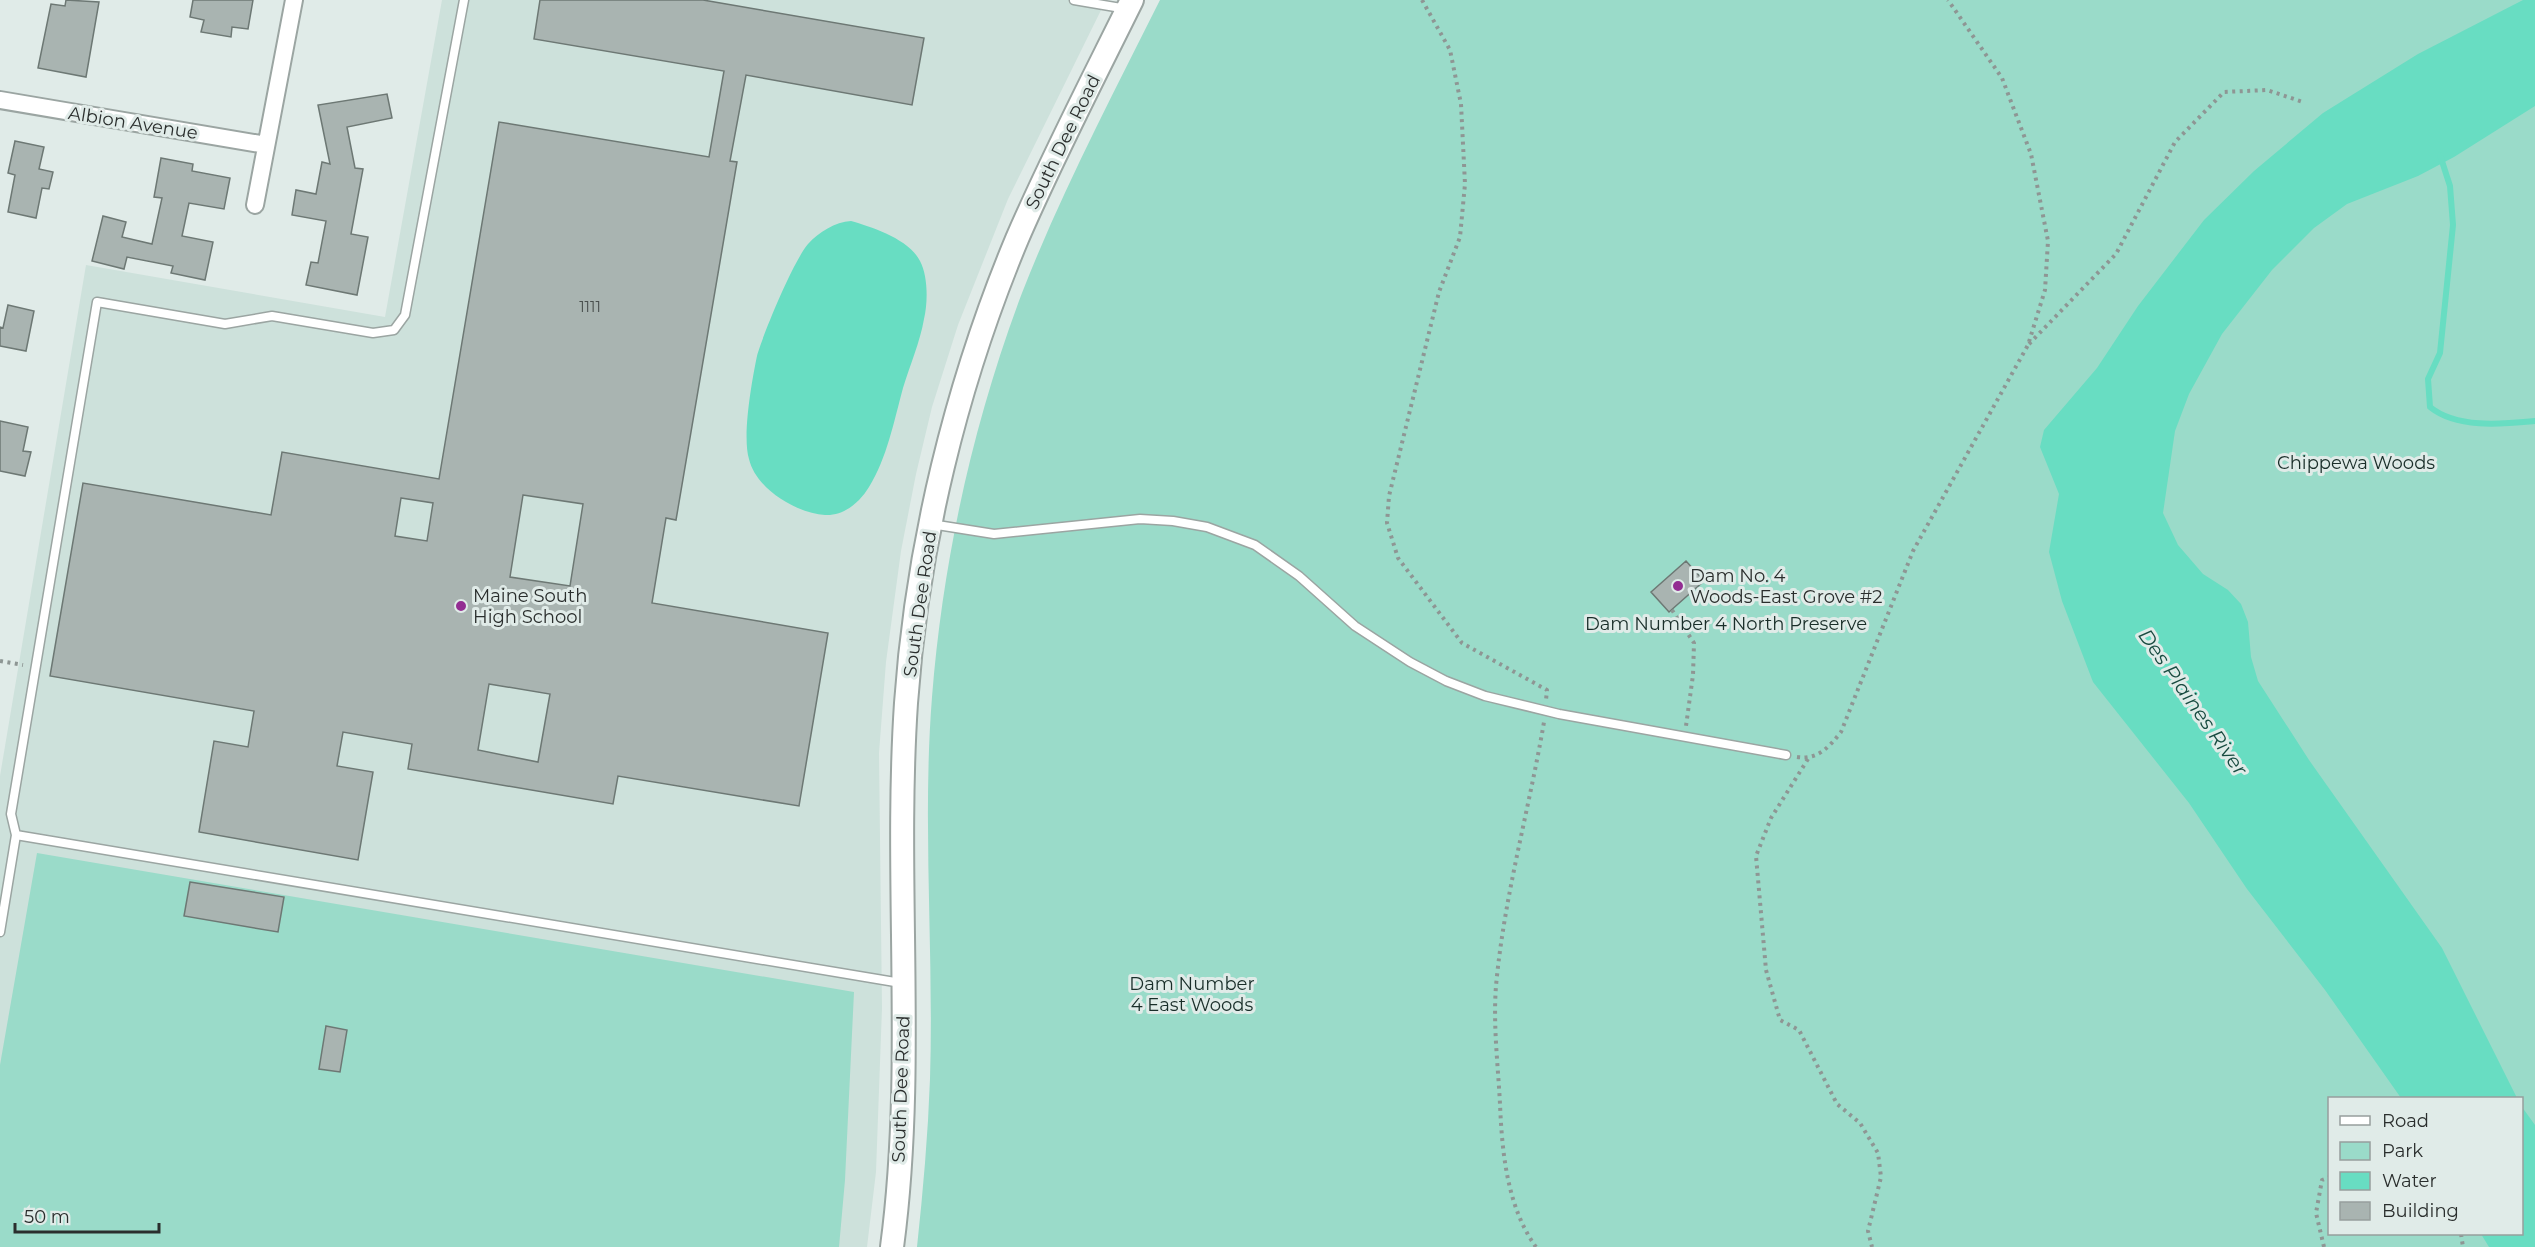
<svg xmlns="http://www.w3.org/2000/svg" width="2535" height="1247" font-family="Montserrat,sans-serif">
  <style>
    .built { fill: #cde1db }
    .green { fill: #9adbc9; fill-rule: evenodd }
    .water { fill: #68ddc2 }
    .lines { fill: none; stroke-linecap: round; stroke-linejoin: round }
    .stream { stroke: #68ddc2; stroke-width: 6 }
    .building { fill: #a9b4b1; stroke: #6d7874; stroke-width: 1.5; fill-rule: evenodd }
    .service-casing { stroke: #9ba5a2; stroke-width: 11 }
    .minor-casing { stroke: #9ba5a2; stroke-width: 20 }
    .secondary-casing { stroke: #9ba5a2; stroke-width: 26 }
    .path { stroke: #8e9694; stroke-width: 4; stroke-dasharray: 3 4.5; stroke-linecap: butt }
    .service { stroke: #fff; stroke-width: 8 }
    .minor { stroke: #fff; stroke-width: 16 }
    .secondary { stroke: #fff; stroke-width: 22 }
    .poi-dot { fill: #932d92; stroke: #e0ebe8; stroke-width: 2 }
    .labels { text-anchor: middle; stroke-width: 6; stroke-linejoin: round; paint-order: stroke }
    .number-label { font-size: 15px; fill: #4a504e }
    .street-label { font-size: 18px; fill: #2a2e2d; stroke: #e0ebe8 }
    .park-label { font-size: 18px; fill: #192e29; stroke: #e0ebe8 }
    .poi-label { font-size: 18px; fill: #2a2e2d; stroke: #e0ebe8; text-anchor: start }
    .water-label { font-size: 20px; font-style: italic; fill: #184b40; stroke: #e0ebe8 }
  </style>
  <rect width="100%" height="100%" fill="#e0ebe8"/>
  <path class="built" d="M442,0H1106L1008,199L958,325L932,407L916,474L901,551L886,662L879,753L882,1008L876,1172L867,1247H0V776L86,265L385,317Z"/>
  <path class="green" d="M1160,0H2535V1247H917C923,1191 928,1135 930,1079C934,952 922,824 932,697C943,559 973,423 1022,293C1061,193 1112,96 1160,0ZM2330,1098H2522V1234H2330Z
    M37,853L854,992L845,1180L839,1247H0V1065Z"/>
  <path class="water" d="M2523,0H2535V106L2454,157L2418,176L2347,204L2314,228L2272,270L2222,334L2189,394L2175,431L2163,513L2178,545L2203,574L2228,590L2241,604L2248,622L2251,657L2258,681L2309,760L2442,948L2517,1098H2401L2325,990L2247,889L2189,803L2093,682L2062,601L2049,552L2059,494L2040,447L2044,430L2097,368L2138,306L2204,220L2254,171L2323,113L2418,54Z
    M851,221C872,227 909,239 920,261C928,276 928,302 924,319C920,342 910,365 903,388C894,421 887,458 869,487C860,502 844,516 825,515C796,513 756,489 749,459C742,436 752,380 757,356C763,334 794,260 808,244C819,232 835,222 851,221Z
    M2522,1107L2535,1125V1247H2489L2481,1234H2522Z"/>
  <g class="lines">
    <path class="stream" d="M2440,155L2450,186L2453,225L2440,353L2428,379L2430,407C2457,429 2503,424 2535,421"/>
  </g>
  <path class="building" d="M66,0L99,2L86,77L38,68L51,4L65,6Z
    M193,0H253L248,29L232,27L231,37L201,32L204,20L190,17Z
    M540,0H703L924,38L912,105L746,75L730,161L737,162L676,520L666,518L652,603L828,633L799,806L618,776L613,804L408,769L412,744L343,732L337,766L373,772L358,860L199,832L214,741L248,747L254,711L50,676L83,483L271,515L282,452L439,479L499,122L709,157L724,71L534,39ZM523,495L583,504L570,586L510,577ZM401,498L433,503L427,541L395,536ZM489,684L550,694L538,762L478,750Z
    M387,94L392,118L347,127L355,168L363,169L351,234L368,237L357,295L306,285L311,262L318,263L326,221L292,215L296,190L316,194L322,162L330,164L318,105Z
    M15,141L44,147L39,169L53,172L49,189L42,188L36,218L8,212L15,175L8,173Z
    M161,158L193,164L192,171L230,178L224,209L189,203L182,236L213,242L205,280L171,273L173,266L127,257L124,269L92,261L103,216L126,222L122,237L152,244L162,198L154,197Z
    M8,305L34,311L26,351L0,346V327L3,328Z
    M0,421L28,427L23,451L31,452L25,476L0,471Z
    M1686,561L1704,581L1669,612L1651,592Z
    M190,882L284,897L278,932L184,916Z
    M326,1026L347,1030L340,1072L319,1069Z"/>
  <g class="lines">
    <g class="service-casing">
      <path id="service" d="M1074,0L1127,9
        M931,524L994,534L1140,519L1173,521L1207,527L1255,545L1299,576L1355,626L1410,662L1446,681L1485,696L1559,714L1786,755
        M16,835L11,814L97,302L225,324L272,316L373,333L394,330L405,315L464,0
        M0,932L16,835L901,983"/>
    </g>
    <g class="minor-casing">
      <path id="minor" d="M0,100L266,145
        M255,205L294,0"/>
    </g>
    <g class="secondary-casing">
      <path id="secondary" d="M892,1247C916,1067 894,884 906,703C917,546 956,385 1017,239C1052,158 1093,79 1132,0"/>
    </g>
    <path class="path" d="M1422,0L1450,50L1461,104L1465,184L1460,237L1439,292L1389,496L1387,523L1398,558L1462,643L1547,690L1546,700
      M2029,344L2116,254L2175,142L2224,92L2267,90L2303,102
      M1672,610L1694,643L1693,675L1686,726
      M0,661L23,665
      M1797,757C1818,760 1829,747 1841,732L1913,551L2028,345L2045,290L2048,241L2031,154L2002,78L1948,0
      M1808,759L1771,818L1756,856L1766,970L1780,1020L1799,1030L1837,1104L1860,1123L1878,1153L1881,1177L1868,1231L1872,1247
      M2461,1234L2463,1247
      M1536,1247C1507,1207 1502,1152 1500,1104C1498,1065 1493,1025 1496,986C1504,897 1529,810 1544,722
      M2324,1247L2316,1213L2322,1180L2330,1177"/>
    <use href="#service" class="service"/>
    <use href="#minor" class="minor"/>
    <use href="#secondary" class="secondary"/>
  </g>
  <g class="poi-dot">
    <circle cx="1678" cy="586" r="6"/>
    <circle cx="461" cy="606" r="6"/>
  </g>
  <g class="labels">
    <g class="number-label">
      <text x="590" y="312">1111</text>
    </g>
    <g class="street-label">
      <text transform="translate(133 123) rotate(9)" y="6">Albion Avenue</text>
      <text transform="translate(1063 142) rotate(-64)" y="6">South Dee Road</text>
      <text transform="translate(920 604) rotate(-82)" y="6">South Dee Road</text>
      <text transform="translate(901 1089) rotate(-88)" y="6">South Dee Road</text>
    </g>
    <g class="park-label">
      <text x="2356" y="469">Chippewa Woods</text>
      <text x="1726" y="630">Dam Number 4 North Preserve</text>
      <text x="1192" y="990">Dam Number<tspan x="1192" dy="21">4 East Woods</tspan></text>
    </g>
    <g class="poi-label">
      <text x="1690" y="582">Dam No. 4<tspan x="1690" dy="21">Woods-East Grove #2</tspan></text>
      <text x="473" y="602">Maine South<tspan x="473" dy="21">High School</tspan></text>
    </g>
    <g class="water-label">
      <text transform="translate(2193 702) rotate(55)" y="7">Des Plaines River</text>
    </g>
  </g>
  <rect x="2328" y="1097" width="195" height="138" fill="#e0ebe8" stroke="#979f9d" stroke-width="1.5"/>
  <rect x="2340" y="1116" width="30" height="9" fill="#ffffff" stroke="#979f9d" stroke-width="1.5"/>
  <text x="2382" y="1127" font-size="18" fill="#2a2e2d">Road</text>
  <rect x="2340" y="1142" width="30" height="18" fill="#9adbc9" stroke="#979f9d" stroke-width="1.5"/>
  <text x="2382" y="1157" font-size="18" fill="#2a2e2d">Park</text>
  <rect x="2340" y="1172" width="30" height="18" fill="#68ddc2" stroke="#979f9d" stroke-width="1.5"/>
  <text x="2382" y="1187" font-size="18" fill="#2a2e2d">Water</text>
  <rect x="2340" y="1202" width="30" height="18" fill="#a9b4b1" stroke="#979f9d" stroke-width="1.5"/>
  <text x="2382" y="1217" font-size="18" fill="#2a2e2d">Building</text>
  <path d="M15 1223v9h144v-9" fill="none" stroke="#2a2e2d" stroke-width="3"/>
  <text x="24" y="1223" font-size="18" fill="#2a2e2d" stroke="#e0ebe8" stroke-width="4.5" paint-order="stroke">50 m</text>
</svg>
